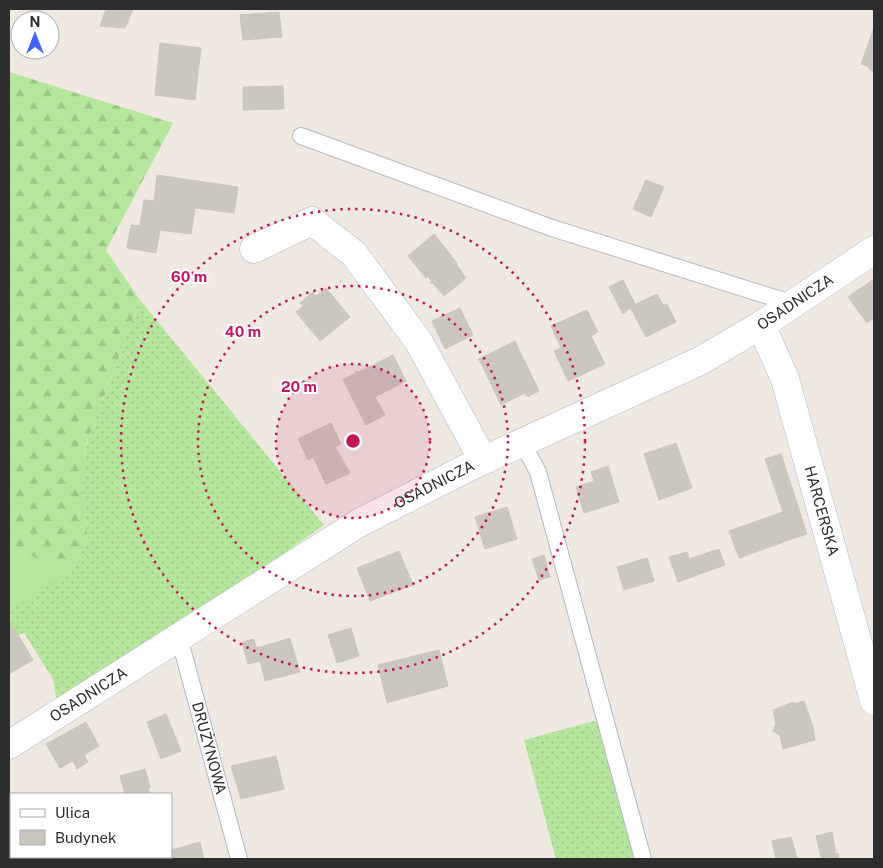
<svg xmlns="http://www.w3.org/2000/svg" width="883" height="868" font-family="'Public Sans',sans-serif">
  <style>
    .grass { fill: url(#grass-dots) }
    .forest { fill: url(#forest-firs) }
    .park { fill: #b6e59e }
    .building { fill: #cbc7bf; stroke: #cbc5ba }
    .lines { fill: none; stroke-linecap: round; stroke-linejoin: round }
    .lane-casing { stroke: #b4b7c1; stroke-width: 18 }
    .street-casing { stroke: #b4b7c1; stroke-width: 29 }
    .lane { stroke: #fff; stroke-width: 16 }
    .street { stroke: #fff; stroke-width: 28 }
    .ring { fill: none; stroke: #c2185b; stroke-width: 2.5; stroke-dasharray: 2.5 5 }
    .labels { text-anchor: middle; stroke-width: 4; stroke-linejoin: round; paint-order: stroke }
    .street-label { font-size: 15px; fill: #2e2e2e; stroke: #fff }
    .centre { fill: #c2185b; stroke: #fff; stroke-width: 2.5 }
    .ring-label { font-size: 15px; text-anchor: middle; font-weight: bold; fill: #c2185b; stroke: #fff; stroke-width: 4; stroke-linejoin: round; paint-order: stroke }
  </style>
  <defs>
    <pattern id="grass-dots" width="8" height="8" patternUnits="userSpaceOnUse" patternTransform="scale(1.25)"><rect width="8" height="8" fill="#b6e59e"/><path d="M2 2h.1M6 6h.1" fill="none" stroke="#9dc588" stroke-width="1.8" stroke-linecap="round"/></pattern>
    <pattern id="forest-firs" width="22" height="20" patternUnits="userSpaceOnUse" patternTransform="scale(1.25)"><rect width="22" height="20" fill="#b6e59e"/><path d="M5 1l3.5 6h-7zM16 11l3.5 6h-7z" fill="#9dc588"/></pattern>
  </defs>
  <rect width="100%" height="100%" fill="#efe9e1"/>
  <path class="grass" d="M140,300L324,525L194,617L57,702L53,679L24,633L18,635L14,628L9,631V548L71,571L88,537L82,492L86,445Z
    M598,720L637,859H556L524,740Z"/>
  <path class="forest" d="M9,72L173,123L106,250L140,300L86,445L82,492L88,537L71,571L9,548Z"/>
  <path class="park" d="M9,548L71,571L9,611Z"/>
  <path class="building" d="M106,9H133L125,28L100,26Z
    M279,12L282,37L243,40L240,15Z
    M874,28V72L870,70L868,66L861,64Z
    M160,43L201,48L195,100L155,95Z
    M283,86L284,109L243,110V87Z
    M157,175L238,187L234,213L195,208L191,234L160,230L156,253L127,248L131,225L140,226L144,200L154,201Z
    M646,180L664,187L651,217L633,209Z
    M434,234L457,263L456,264L466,278L444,296L433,283L431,284L430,283L432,282L428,276L426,278L408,256Z
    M874,279V318L867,323L848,297Z
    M623,280L635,304L623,314L609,287Z
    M326,288L350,317L320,341L296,312L303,306L300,303L313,292L316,296Z
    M657,294L663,305L667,304L676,322L646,337L630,307Z
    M460,308L473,335L445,349L432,321Z
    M587,310L598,332L591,336L605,364L568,381L554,351L561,348L551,326Z
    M515,341L539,391L527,397L525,393L501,405L479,359Z
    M393,355L406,381L375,397L385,415L366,425L343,380L356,373V371L359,372Z
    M331,423L341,444L335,447L350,473L326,484L313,457L308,460L298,439Z
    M676,443L692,488L659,500L644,454Z
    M781,454L807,534L792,539L765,459Z
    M608,466L619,502L584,513L576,487L594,481L591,472Z
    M507,507L517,539L485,549L475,517Z
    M783,512L792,539L739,558L729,531Z
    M719,549L725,565L678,582L669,557L687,552L689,559Z
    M399,551L413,585L370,601L357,568Z
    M544,555L550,577L539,580L532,559Z
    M647,558L654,581L624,590L617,567Z
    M14,628L33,660L9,674V631Z
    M351,628L359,656L337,663L328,635Z
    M290,638L300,672L265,681L257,648Z
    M254,639L260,661L248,664L242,642Z
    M439,650L448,686L387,703L378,665Z
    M804,701L813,727L815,740L783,749L780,735L773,731L776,724L773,710L793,702L794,704Z
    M166,714L181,751L161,759L147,722Z
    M86,722L99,746L84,755L88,762L77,769L73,761L60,768L46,744Z
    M276,756L284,789L241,799L231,766Z
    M145,769L150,787L148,788L150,794H125L120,776Z
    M832,832L836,854L821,857L816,836Z
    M791,837L797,859H776L772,841Z
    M200,842L204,859H171V850Z
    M838,853L839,859H822L821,857Z"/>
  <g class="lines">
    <g class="lane-casing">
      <g id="lane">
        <path d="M301,136L552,228L794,304"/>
        <path d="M522,442L538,472L643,859"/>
        <path id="s1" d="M179,637L239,859"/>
      </g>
    </g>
    <g class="street-casing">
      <g id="street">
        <path d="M254,249L312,221L354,254L419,342L483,460"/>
        <path id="s2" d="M761,325L785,379L874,701"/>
        <path id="s3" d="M9,745L359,523L471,466L700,361L761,325L874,250"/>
      </g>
    </g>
    <use href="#lane" class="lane"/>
    <use href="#street" class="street"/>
  </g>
  <circle cx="353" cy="441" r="77" fill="#c2185b" fill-opacity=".12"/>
  <g class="ring">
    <circle cx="353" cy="441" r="77"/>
    <circle cx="353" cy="441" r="155"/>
    <circle cx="353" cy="441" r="232"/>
  </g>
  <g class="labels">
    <g class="street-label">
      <text dy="5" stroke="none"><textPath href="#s3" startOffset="904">OSADNICZA</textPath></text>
      <text dy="5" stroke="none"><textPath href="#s3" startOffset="499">OSADNICZA</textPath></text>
      <text dy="5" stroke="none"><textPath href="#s2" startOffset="196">HARCERSKA</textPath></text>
      <text dy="5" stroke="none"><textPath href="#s3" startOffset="94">OSADNICZA</textPath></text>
      <text dy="5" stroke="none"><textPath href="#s1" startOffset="115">DRUŻYNOWA</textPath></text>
    </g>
  </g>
  <circle cx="353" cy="441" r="8" class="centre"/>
  <g class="ring-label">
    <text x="189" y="282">60 m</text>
    <text x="243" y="337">40 m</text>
    <text x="299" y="392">20 m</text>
  </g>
  <rect width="883" height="868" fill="none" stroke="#2e2e2e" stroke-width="20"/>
  <rect x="10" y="793" width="162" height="65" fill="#ffffff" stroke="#ababab"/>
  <rect x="20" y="809" width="25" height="8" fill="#ffffff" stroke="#ababab"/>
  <text x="55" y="818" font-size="15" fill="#2e2e2e">Ulica</text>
  <rect x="20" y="830" width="25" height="15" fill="#cbc7bf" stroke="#ababab"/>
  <text x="55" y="843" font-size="15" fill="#2e2e2e">Budynek</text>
  <g transform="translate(35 35)"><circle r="24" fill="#ffffff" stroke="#ababab"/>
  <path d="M0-4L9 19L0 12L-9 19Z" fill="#4264fb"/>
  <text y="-8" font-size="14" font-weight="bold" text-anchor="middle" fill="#2e2e2e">N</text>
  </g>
</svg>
